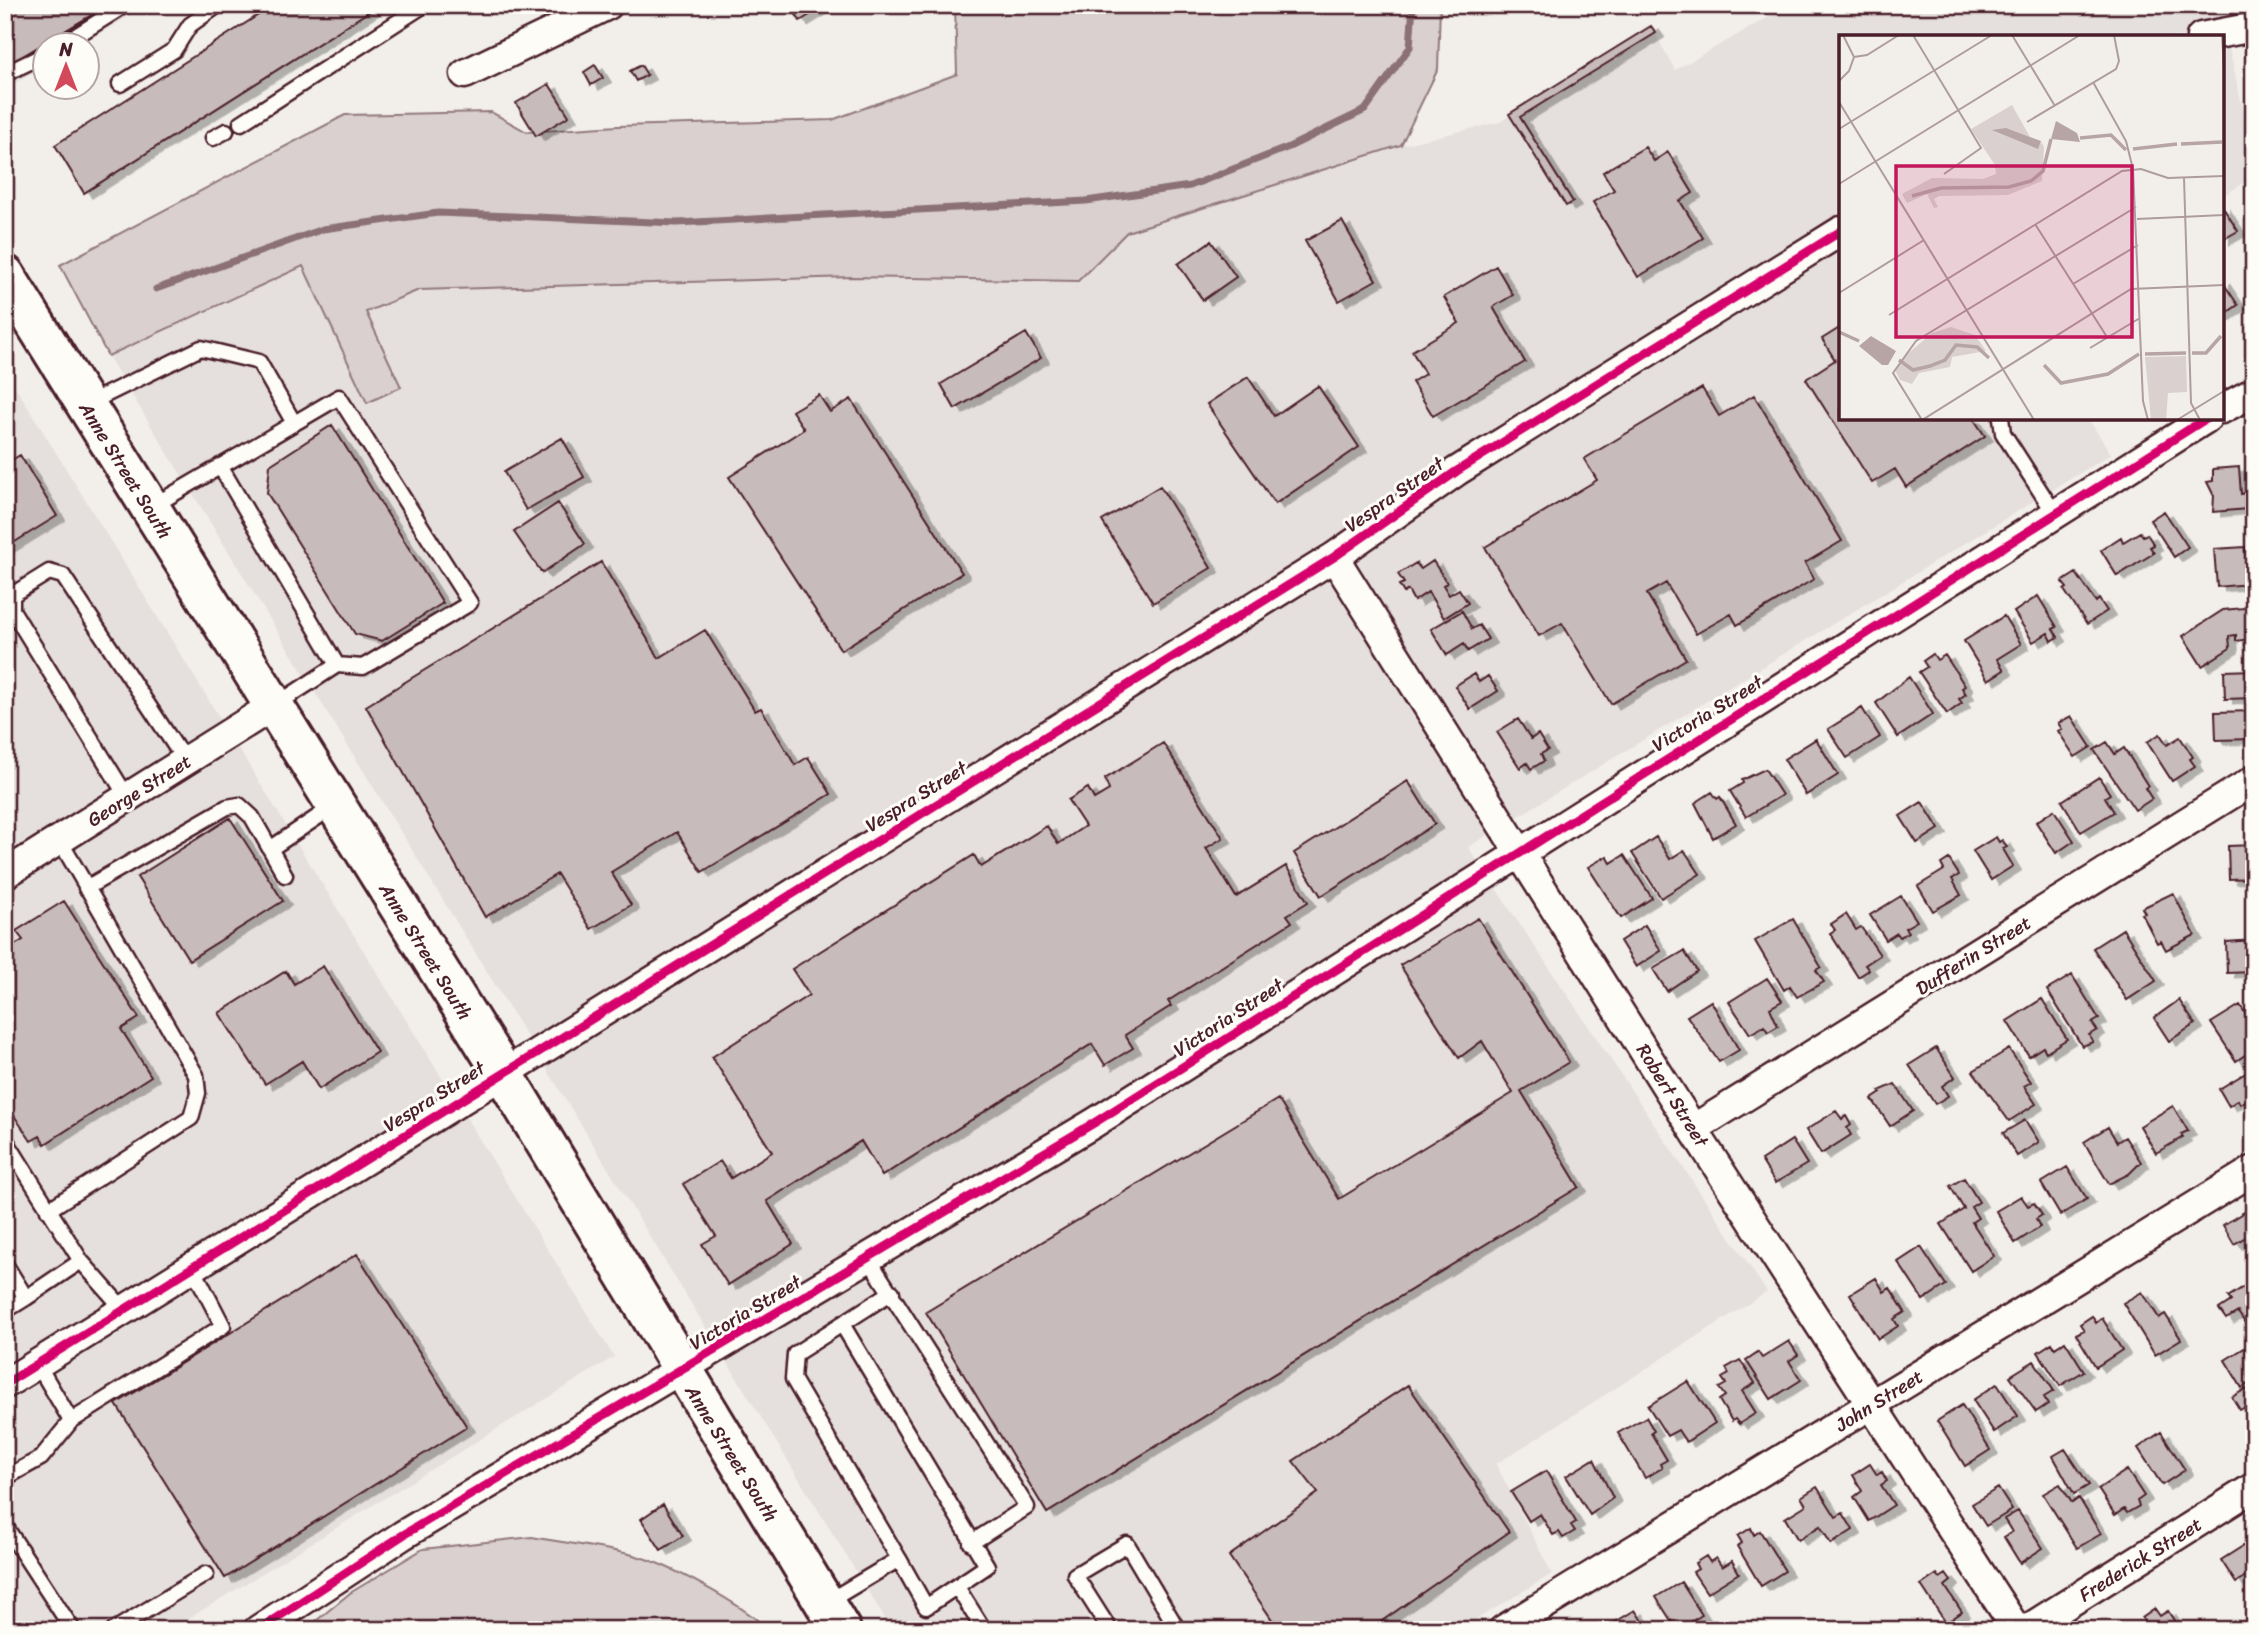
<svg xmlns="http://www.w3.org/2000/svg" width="2259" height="1635" font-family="Sriracha,sans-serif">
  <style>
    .built { fill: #e5dfdd }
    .green { fill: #d9d0cf; stroke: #92787d; stroke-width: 2 }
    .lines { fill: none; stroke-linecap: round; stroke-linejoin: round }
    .stream { stroke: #8b6f75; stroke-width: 7 }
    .building { fill: #c8bbbb; stroke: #4a1f2b; stroke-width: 2; filter: url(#shadow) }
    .lane-casing { stroke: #4a1f2b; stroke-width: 19 }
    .street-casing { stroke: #4a1f2b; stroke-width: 33 }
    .secondary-casing { stroke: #4a1f2b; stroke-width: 44 }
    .lane { stroke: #fdfcf7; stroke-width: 14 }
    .street { stroke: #fdfcf7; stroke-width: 28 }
    .secondary { stroke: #fdfcf7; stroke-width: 38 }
    .cycleway-casing { stroke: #fdfcf7; stroke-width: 13 }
    .cycleway { stroke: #d6006c; stroke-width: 9 }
    .labels { text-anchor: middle; stroke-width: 6; stroke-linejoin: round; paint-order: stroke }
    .street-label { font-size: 19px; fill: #4a1f2b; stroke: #fdfcf7 }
    .inset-river { fill: none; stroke: #b7a5a6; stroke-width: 3.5 }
    .inset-road { fill: none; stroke: #af9c9e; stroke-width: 2 }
    .view { fill: #c2185b; fill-opacity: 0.15; stroke: #c2185b; stroke-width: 3.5 }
    .inset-edge { fill: none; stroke: #4a1f2b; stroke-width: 3.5 }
  </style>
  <defs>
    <filter id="shadow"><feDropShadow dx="8" dy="4.5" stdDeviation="0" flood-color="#0004"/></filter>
  </defs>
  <rect width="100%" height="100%" fill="#f2efeb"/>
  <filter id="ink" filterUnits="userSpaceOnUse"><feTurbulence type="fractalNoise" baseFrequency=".0143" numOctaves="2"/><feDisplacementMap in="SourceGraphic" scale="14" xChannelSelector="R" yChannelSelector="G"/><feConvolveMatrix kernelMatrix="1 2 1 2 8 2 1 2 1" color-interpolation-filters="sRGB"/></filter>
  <g filter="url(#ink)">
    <path class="built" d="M5,5H148L80,45L46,46L45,66L5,89Z
      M1790,5H2219L2254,157V176L2222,197V37H1841V418H2088L2111,454L1468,847L1767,1292L1496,1464L1552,1574L1459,1630H892L108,356L303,266L401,387L365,312L419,290L852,277L1078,281L1127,232L1401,145L1500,122L1650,24L1675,70Z
      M5,370L614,1357L170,1630H5Z"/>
    <path class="green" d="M955,5H1440L1438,69L1401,145L1127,232L1078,281L852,277L419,290L366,312L401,387L367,403L303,266L108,356L60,265L345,115L491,112L527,132L618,126L832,120L957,74Z
      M532,1537C565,1543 600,1547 633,1555C671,1565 740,1603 769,1630H305L350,1593L423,1549Z"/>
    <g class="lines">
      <path class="stream" d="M156,289L323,229L438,213L677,223L1086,201L1190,186L1289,147L1365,110L1410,47L1413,5"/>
    </g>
    <path class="building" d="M5,5H108L6,66Z
      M274,5H379L84,193L55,145Z
      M790,5H826L800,21Z
      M1651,26L1656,33L1520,117L1573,202L1566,206L1509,114Z
      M595,65L603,78L591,85L584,72Z
      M641,65L647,75L636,81L630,71Z
      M549,84L569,116L536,136L516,103Z
      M1645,147L1654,161L1668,152L1693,193L1680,201L1703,238L1638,277L1593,202L1614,190L1603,172Z
      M2222,206L2238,231L2222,240Z
      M1342,221L1376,280L1339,301L1305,241Z
      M1211,241L1236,277L1203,300L1178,264Z
      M1496,266L1513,295L1493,307L1525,362L1433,416L1412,382L1425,374L1412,351L1459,323L1444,297Z
      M2222,281L2238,305L2222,316Z
      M1841,327V418H1973L1985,436L1906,487L1895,469L1872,483L1806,379L1835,360L1822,339Z
      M1026,333L1041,358L955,409L941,384Z
      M1248,377L1274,416L1318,386L1359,447L1275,504L1207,404Z
      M1702,388L1719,416L1754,395L1842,541L1805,563L1814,579L1737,625L1731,614L1696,634L1666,583L1647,594L1686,659L1611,704L1562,623L1539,636L1485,547L1597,480L1584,459Z
      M819,395L830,412L851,399L962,573L841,650L729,477L804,429L792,411Z
      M332,425L443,603L382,641L355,634L267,493L270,465Z
      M562,438L584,477L526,510L504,472Z
      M20,455L57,516L5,548V464Z
      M2239,467L2241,494L2246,493L2247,509L2213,512L2214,496L2207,482L2213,481V469Z
      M1160,486L1211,568L1153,603L1102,521Z
      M558,503L585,544L542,573L514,532Z
      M2164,511L2188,547L2174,557L2150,520Z
      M2140,532L2143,536L2147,534L2154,545L2150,547L2154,553L2117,576L2101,550L2121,537L2123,542Z
      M2245,547L2248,584L2217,587L2214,549Z
      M1433,561L1447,583L1443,585L1449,595L1459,589L1468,603L1444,618L1428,592L1414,601L1408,590L1404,593L1399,585L1404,583L1398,574L1416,563L1421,569Z
      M601,562L659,658L705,630L755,711L761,708L795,765L808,757L831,794L702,872L677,832L611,872L631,905L591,929L557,874L485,917L366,706Z
      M2076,573L2096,602L2099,599L2107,611L2087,624L2064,590L2067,588L2062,582Z
      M2038,596L2057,627L2053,629L2058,637L2052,641L2048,633L2033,642L2014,612Z
      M2254,607V634H2250V639L2236,641V635L2229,636L2230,648L2202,666L2183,636L2223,610Z
      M1462,611L1472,629L1479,625L1488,639L1468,651L1464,644L1447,655L1431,629Z
      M2004,616L2021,644L1997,659L2004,670L1988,680L1964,641Z
      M1933,654L1937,660L1945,655L1965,686L1962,688L1966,694L1959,699L1962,703L1947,714L1919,672L1927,667L1923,661Z
      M2254,670V698L2225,699L2224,671Z
      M1474,674L1479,682L1488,676L1498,691L1470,709L1455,686Z
      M1909,677L1933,714L1898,737L1876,703Z
      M1862,708L1880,737L1847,758L1828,729Z
      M2254,711V739L2216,740L2215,712Z
      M2071,716L2091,747L2075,757L2058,731L2062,729L2058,723Z
      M1518,719L1531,739L1538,734L1548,750L1541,754L1544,761L1531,769L1527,763L1520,768L1497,732Z
      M2160,734L2167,745L2180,737L2193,757L2190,759L2195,766L2172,781L2147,742Z
      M1816,739L1838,775L1806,795L1784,759Z
      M2107,742L2115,754L2124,748L2148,786L2145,788L2152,799L2135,810L2094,750Z
      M1163,743L1223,838L1206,848L1236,897L1286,866L1308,902L1287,915L1292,922L1168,1001L1171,1006L1125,1035L1133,1048L1105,1065L1092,1044L882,1176L861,1141L767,1201L793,1244L728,1285L702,1244L716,1236L683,1184L720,1161L731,1178L772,1152L712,1057L809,995L792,969L974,855L981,867L1047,826L1058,844L1085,826L1068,800L1088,788L1094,799L1109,790L1105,779Z
      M1765,769L1782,795L1746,817L1730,791L1743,783L1742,780Z
      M2099,777L2110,794L2105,797L2114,812L2081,832L2062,801Z
      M1408,781L1435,824L1321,896L1294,853Z
      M1712,792L1717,799L1720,797L1736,824L1713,838L1695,803Z
      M1922,802L1939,829L1917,843L1900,816Z
      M2054,810L2074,841L2056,853L2036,822Z
      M230,818L283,901L189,960L137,877Z
      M1656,837L1670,859L1684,850L1700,874L1661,898L1632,853Z
      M1996,837L1999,842L2002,840L2007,847L2003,849L2013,866L1991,880L1973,851Z
      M2254,845V878L2229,879L2228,846Z
      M1624,855L1652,898L1621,918L1588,867L1607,856L1611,863Z
      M1949,859L1959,875L1952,879L1961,895L1933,911L1918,886L1944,870L1941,864Z
      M2173,893L2195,935L2166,950L2161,941L2157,943L2142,914L2145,913L2142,908Z
      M1901,896L1917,921L1905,928L1908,932L1900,937L1897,933L1886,940L1870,915Z
      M64,901L139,1018L121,1029L151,1076L45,1144L40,1136L31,1141L5,1102V951L23,940L16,931Z
      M1846,914L1856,930L1861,927L1880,955L1865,965L1869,970L1858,977L1830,933L1835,930L1831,924Z
      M1478,918L1569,1062L1521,1091L1579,1187L1047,1513L926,1312L1278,1099L1339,1199L1513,1093L1482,1041L1459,1058L1400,965Z
      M1793,919L1821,967L1816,970L1824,982L1797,997L1790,986L1784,990L1755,941Z
      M1645,925L1661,951L1636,967L1620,941Z
      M2123,929L2156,981L2127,1000L2093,948Z
      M2254,940V972L2227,973L2226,942Z
      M1684,951L1697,971L1667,991L1653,969Z
      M323,966L377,1052L319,1089L302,1061L265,1084L219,1013L286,971L294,984Z
      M2072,975L2099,1019L2092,1023L2097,1030L2089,1035L2093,1042L2082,1046L2047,990Z
      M1767,978L1782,1001L1770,1008L1778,1026L1768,1032L1764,1026L1750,1034L1729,1002Z
      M2042,999L2067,1039L2046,1052L2043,1047L2029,1056L2007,1021Z
      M2179,1000L2195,1024L2169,1041L2154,1018Z
      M1711,1001L1739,1050L1719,1062L1687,1016Z
      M2240,1005L2254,1027V1049L2236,1061L2211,1023Z
      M1936,1048L1955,1077L1942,1086L1948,1096L1935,1104L1909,1065Z
      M2009,1049L2031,1082L2024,1086L2036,1104L2009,1121L1973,1071Z
      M2254,1068V1101L2251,1098L2240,1104L2238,1100L2229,1106L2219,1089Z
      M1895,1084L1913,1111L1890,1126L1872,1099L1881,1093L1879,1091Z
      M2173,1106L2188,1131L2181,1134L2183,1137L2156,1153L2140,1126Z
      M1836,1111L1842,1119L1846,1116L1851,1125L1847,1128L1851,1135L1821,1154L1806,1130Z
      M2025,1120L2039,1142L2017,1156L2003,1133Z
      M2108,1127L2117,1142L2125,1137L2141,1162L2129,1174L2109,1184L2084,1142Z
      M1792,1140L1807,1164L1775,1183L1761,1160Z
      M2067,1167L2087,1199L2060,1215L2041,1183Z
      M1964,1178L1979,1202L1971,1207L1978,1218L1972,1222L1994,1256L1971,1271L1941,1224L1964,1209L1950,1186Z
      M2021,1196L2028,1206L2034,1203L2042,1215L2036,1219L2040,1227L2015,1243L1996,1211Z
      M2254,1206V1232L2234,1244L2223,1225Z
      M1921,1247L1946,1285L1923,1300L1898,1262Z
      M357,1254L467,1427L225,1578L116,1404Z
      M2254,1273V1317L2245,1323L2238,1312L2226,1319L2219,1309L2231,1301L2228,1297L2248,1284L2245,1278Z
      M1876,1278L1884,1292L1890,1288L1905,1312L1894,1319L1898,1326L1878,1339L1850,1294Z
      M2142,1292L2159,1318L2165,1314L2181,1339L2155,1355L2123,1303Z
      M2092,1316L2096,1323L2102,1318L2122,1350L2096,1367L2076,1334L2084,1330L2080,1324Z
      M1789,1341L1798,1355L1789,1361L1801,1380L1771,1399L1746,1360L1758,1352L1762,1358Z
      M2065,1341L2084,1371L2060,1386L2038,1352L2052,1343L2055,1348Z
      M2254,1342V1380L2242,1388L2225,1360Z
      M1740,1360L1755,1383L1742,1391L1756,1413L1739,1424L1735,1419L1732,1421L1719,1400L1725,1396L1719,1388L1726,1384L1722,1378L1729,1374L1726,1368Z
      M2034,1361L2054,1391L2044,1397L2048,1404L2036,1412L2010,1376Z
      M1688,1381L1715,1423L1686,1442L1678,1430L1667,1436L1648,1406Z
      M1997,1384L2018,1416L1994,1432L1973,1400Z
      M1408,1385L1509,1532L1369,1630H1279L1229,1556L1318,1493L1293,1461Z
      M2246,1389L2248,1393L2254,1389V1417L2247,1406L2240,1410L2232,1397Z
      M1962,1405L1990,1450L1965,1466L1937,1421Z
      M1646,1417L1654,1431L1651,1433L1667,1460L1660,1464L1662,1468L1645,1478L1618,1433Z
      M2161,1432L2185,1470L2162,1485L2138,1448Z
      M2065,1449L2089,1485L2074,1494L2053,1456Z
      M1594,1459L1613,1498L1590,1515L1566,1476Z
      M1870,1464L1877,1475L1882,1472L1887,1481L1881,1485L1894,1505L1869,1521L1854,1497L1862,1491L1853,1475Z
      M2127,1470L2144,1496L2137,1501L2139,1506L2127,1513L2124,1509L2115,1515L2098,1489Z
      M1546,1471L1576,1522L1571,1525L1575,1531L1563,1538L1559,1532L1553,1535L1540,1514L1529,1521L1511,1492Z
      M2060,1484L2072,1503L2079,1498L2101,1534L2077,1548L2043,1494Z
      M1817,1487L1836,1517L1843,1513L1853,1530L1831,1544L1820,1526L1798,1540L1785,1518L1806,1505L1801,1497Z
      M1998,1488L2012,1510L1986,1526L1972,1504Z
      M663,1504L683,1536L661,1550L641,1519Z
      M2018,1511L2043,1548L2020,1563L2004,1537L2012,1532L2004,1519Z
      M1751,1528L1754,1535L1760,1531L1785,1571L1761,1586L1737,1546L1742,1543L1738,1536Z
      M2254,1539V1572L2236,1583L2221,1560Z
      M1706,1556L1710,1562L1716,1558L1722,1567L1732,1561L1739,1573L1707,1593L1693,1572L1698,1569L1695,1563Z
      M1937,1574L1940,1578L1946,1574L1951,1581L1945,1586L1962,1612L1946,1623L1921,1585Z
      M1681,1582L1702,1615L1677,1630L1656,1597Z
      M2155,1609L2160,1616L2168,1611L2180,1630H2141L2147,1626L2142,1618Z
      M1635,1610L1648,1630H1609L1607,1627Z"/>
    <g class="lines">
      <g class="lane-casing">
        <path id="lane" d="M60,46L125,5
          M5,74L46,54
          M120,84L174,50L190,25L218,5
          M241,123L424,5
          M213,138L226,131
          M87,404L201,348L259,362L294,423
          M2001,418L2003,433L2055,514
          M220,466L337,665L274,706
          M151,507L339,397L470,603L363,667L337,665
          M127,797L12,610V595L49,572L63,576L185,761
          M270,849L334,806
          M86,888L227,807L239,805L252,817L285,875
          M5,1139L81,1261L125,1311
          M48,1210L191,1118L198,1093L196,1075L60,841
          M868,1258L1027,1507L971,1543
          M5,1264L26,1298L81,1261
          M5,1311L26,1298
          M842,1324L987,1566L926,1607L899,1559
          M38,1365L71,1421L223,1326L193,1268
          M5,1478L41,1458L71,1421
          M5,1526L73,1630
          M957,1587L984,1630
          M827,1602L899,1559L793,1379L795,1354L892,1292
          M114,1630L206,1574
          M1110,1630L1075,1575L1127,1544L1178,1630"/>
      </g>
      <g class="street-casing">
        <path id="street" d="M2201,37L2254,27
          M465,74L608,5
          M2222,409L2254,392
          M1334,557L1693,1129L2017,1630
          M5,874L273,706
          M1693,1129L2254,780
          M5,1384L1334,557L1457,471L1841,231
          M258,1630L403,1535L1094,1123L2207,418
          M1503,1630L2254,1170
          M2026,1630L2254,1487"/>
      </g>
      <g class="secondary-casing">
        <path id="secondary" d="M5,275L503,1073L841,1630"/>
      </g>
      <use href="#lane" class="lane"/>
      <use href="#street" class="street"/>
      <use href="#secondary" class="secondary"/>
      <g class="cycleway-casing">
        <path id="cycleway" d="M5,1384L1334,557L1457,471L1841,231
          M258,1630L403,1535L1094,1123L2207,418"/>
      </g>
      <use href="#cycleway" class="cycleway"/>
    </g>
  </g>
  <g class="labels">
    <g class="street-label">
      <text transform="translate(126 470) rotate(58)" y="7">Anne Street South</text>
      <text transform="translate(1394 494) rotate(-35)" y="7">Vespra Street</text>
      <text transform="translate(1707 713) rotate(-32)" y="7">Victoria Street</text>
      <text transform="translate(139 790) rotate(-32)" y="7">George Street</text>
      <text transform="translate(916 796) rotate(-32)" y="7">Vespra Street</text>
      <text transform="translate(426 951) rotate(58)" y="7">Anne Street South</text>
      <text transform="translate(1973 955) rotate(-32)" y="7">Dufferin Street</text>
      <text transform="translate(1228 1017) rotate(-33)" y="7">Victoria Street</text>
      <text transform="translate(1673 1095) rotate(58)" y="7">Robert Street</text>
      <text transform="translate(434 1096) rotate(-32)" y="7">Vespra Street</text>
      <text transform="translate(745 1312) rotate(-31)" y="7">Victoria Street</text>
      <text transform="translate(1879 1400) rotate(-32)" y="7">John Street</text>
      <text transform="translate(732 1453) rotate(58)" y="7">Anne Street South</text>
      <text transform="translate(2140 1559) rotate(-32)" y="7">Frederick Street</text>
    </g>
  </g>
  <g transform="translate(1839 35)">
    <rect width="385" height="385" fill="#f2efeb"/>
    <path d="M173,70L191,102L167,93L201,110L202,106L205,112L203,146L169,160L100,161L95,164L99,172L95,173L88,159L68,168L63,159L93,143L144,144L157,139L156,130L132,94ZM112,292L136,300L147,316L113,322L111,332L80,338L73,349L61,345L56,335L66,321L93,298ZM347,321L348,357L329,358L327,385H312L306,322Z" fill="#d9d0cf"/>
    <path d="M217,86L238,98L241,107L212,104ZM167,93L202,106L199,114L153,95ZM32,301L57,316L49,330H43L20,311Z" fill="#b7a5a6"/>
    <path class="inset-river" d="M241,103L272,100L287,115M342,109L383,107M294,114L338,109M73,161L102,153L170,152L192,146L204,136L212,104M0,297L20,306M353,318H367L382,301M306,319L347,318M60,325L74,335L91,331L106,325L117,310L138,312L150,323M205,330L222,348L269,339L300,319"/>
    <path class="inset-road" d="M74,0L142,113L105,139M173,0L216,71M383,0L385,35M15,22L28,20L60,0M0,46L10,36L15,22L4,0M254,47L287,106L294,134L304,366L309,385M0,67L195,385M188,87L277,34L280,26L275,0M0,94L153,0M345,143L352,368L361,385M0,149L241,0M297,172L77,306L54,338L83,385L292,254L385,250M298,184L385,180M196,189L268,302M234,249L299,210M0,258L85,205M50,280L283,136L302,134L329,143L385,141M251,313L301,283M338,385L385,356"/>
    <path class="view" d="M57,131H293V302H57Z"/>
    <rect width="385" height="385" class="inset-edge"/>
  </g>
  <rect width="2259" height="1635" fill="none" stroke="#fdfcf7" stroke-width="28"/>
  <rect x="14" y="14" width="2231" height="1607" fill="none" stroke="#4a1f2b" stroke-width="2.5" filter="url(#ink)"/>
  <g transform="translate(66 66)"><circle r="33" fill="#fdfcf7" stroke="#b5a4a5" stroke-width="2"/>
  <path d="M0-5L12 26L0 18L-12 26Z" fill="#d1495b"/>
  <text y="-10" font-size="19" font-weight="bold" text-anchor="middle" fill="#4a1f2b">N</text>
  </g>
</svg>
